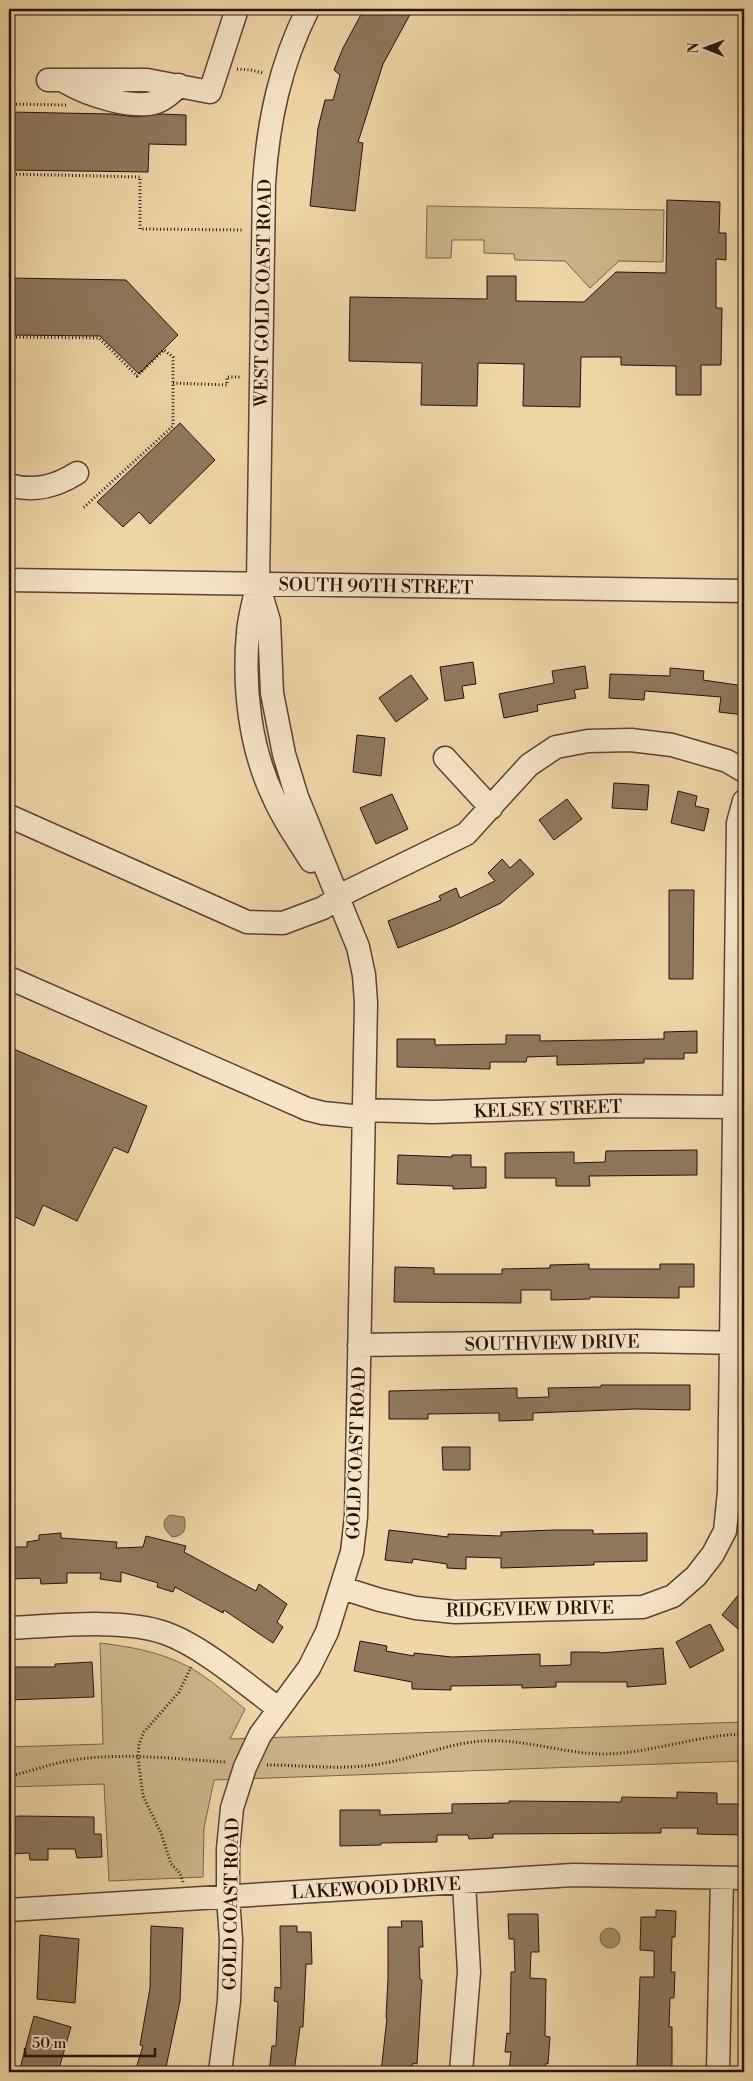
<svg xmlns="http://www.w3.org/2000/svg" width="753" height="2081" font-family="'Libre Bodoni',serif">
  <style>
    .green { fill: #cdb48c; stroke: #79644b }
    .water { fill: #ab9372; stroke: #756048 }
    .building { fill: #8f785c; stroke: #25130a }
    .lines { fill: none; stroke-linecap: round; stroke-linejoin: round }
    .minor-casing { stroke: #584431; stroke-width: 25 }
    .path { stroke: #25130a; stroke-width: 3; stroke-dasharray: 1 2.5; stroke-linecap: butt }
    .minor { stroke: #f5e4c6; stroke-width: 22 }
    .labels { text-anchor: middle; stroke-width: 4; stroke-linejoin: round; paint-order: stroke }
    .street-label { font-size: 18px; fill: #25130a; stroke: #f5e4c6 }
  </style>
  <rect width="100%" height="100%" fill="#f0d5a7"/>
  <filter id="stains"><feTurbulence type="fractalNoise" baseFrequency=".004" numOctaves="4"/><feColorMatrix values="0 0 0 0 .2 0 0 0 0 .09 0 0 0 0 .02 0 0 0 .5 -.17"/></filter>
  <radialGradient id="worn" r=".72"><stop offset=".6" stop-color="#630" stop-opacity="0"/><stop offset="1" stop-color="#630" stop-opacity=".3"/></radialGradient>
  <path class="green" d="M427,206L664,210L663,262L619,261L590,288L565,261L515,260L514,254L484,253V240H452L451,258H426Z
    M100,1643C134,1647 170,1654 199,1673C216,1684 230,1697 245,1709L230,1739L744,1722V1761L214,1780L204,1828L203,1877L109,1881L104,1784L9,1787V1747L103,1744Z"/>
  <path class="water" d="M170,1515L184,1517C187,1528 185,1536 172,1537C165,1530 159,1522 170,1515Z
    M600 1938a10 10 0 1 1 20 0a10 10 0 1 1-20 0Z"/>
  <path class="building" d="M364,9H413L383,64L358,142L363,143L355,211L310,206L318,128L325,100H333L340,75L334,70L343,48Z
    M9,112L112,114L136,117L161,114L186,115V145L149,144L148,172L9,170Z
    M667,200L720,202L719,233H726V260L716,259V308H722L721,365H701V395H676V366L621,365V357H581L580,407L523,406L524,364L478,363L477,406L421,405L422,363L349,361L350,297L487,299V276H516V301L584,302L616,272L666,273Z
    M9,278L126,280L178,335L139,374L100,336L9,335Z
    M180,423L215,460L150,524L139,512L123,527L97,502Z
    M473,662L476,684L462,686L464,698L445,701L440,667Z
    M585,666L588,688L574,690L576,698L537,705L538,711L504,718L499,694L554,683L552,671Z
    M670,668L704,671L703,680L744,686V715L719,712L721,697L645,691L644,700L609,698L610,674L670,676Z
    M411,675L428,699L396,722L379,698Z
    M357,735L385,738L381,776L353,772Z
    M614,783L649,785L647,810L612,808Z
    M678,791L697,796L695,806L709,809L704,831L671,823Z
    M392,794L408,829L376,844L360,808Z
    M567,799L582,819L554,840L539,820Z
    M502,859L510,868L520,859L534,874L501,903L453,926L398,948L388,921L441,900L439,896L456,888L460,898L495,881L488,873Z
    M669,890H694L693,979H669Z
    M697,1031V1053H684V1059H644V1063L557,1065V1056L527,1057L526,1062H490V1069L397,1067V1039H435V1045L506,1044V1035H540V1041L664,1039V1032Z
    M9,1047L147,1106L128,1153L114,1147L77,1221L43,1205L34,1226L9,1214Z
    M697,1150V1175L589,1176L590,1186H556V1178H505V1153L574,1152V1163L605,1162L606,1151Z
    M398,1155L452,1157V1155H471V1167H486V1188L453,1189V1186L397,1184Z
    M589,1264V1269H660V1264H694V1287H679V1298L590,1297V1299L551,1300V1290H521V1303L394,1302L395,1267L434,1268V1274H502V1269L550,1268V1265Z
    M601,1385H690V1410L636,1409L533,1413V1420L499,1421V1413L428,1414V1419H389V1391L517,1388V1398L549,1397L548,1388L601,1387Z
    M442,1447H470V1470H443Z
    M389,1530L448,1537V1534L501,1536V1532L555,1530H593V1534L647,1533V1561L594,1562V1565L501,1568V1558L466,1557V1569L447,1568V1564L413,1559L412,1563L385,1560Z
    M61,1533V1538L117,1542L116,1548L143,1547L146,1536L186,1546L184,1552L256,1591L259,1584L287,1604L277,1622L283,1627L273,1643L224,1610L223,1613L175,1587L173,1592L157,1587L158,1583L121,1572V1582L100,1579L101,1573H67V1583L41,1584L40,1578L9,1579V1547H27V1542L39,1540V1535Z
    M744,1588V1634L722,1615Z
    M710,1624L724,1650L690,1668L676,1642Z
    M360,1641L387,1646L386,1651L414,1656V1653L452,1657L540,1654V1666L571,1665V1652H600V1653L663,1648L666,1684L627,1687V1682H556V1687L522,1688V1685L451,1686V1690L412,1689V1682L354,1671Z
    M92,1662L94,1697L9,1700V1667H55V1664Z
    M677,1792L717,1793V1804H744V1835L697,1834L698,1828H661V1833L493,1834V1838L469,1839L468,1835H437V1842L381,1843V1845L340,1846V1810H380V1815L452,1813V1804L509,1803V1801L621,1802L622,1797L677,1798Z
    M20,1816L94,1817V1834H101L102,1857L77,1858L75,1849H48V1860H30L29,1853L9,1854V1817Z
    M656,1910L676,1911L675,1937H672L671,1972H675L674,1998H670L669,2027H672V2067H637L640,1977H654V1951L640,1950L641,1917H656Z
    M508,1914H538L539,1952H531L530,1978L546,1979L545,2036L550,2037L548,2064L546,2063L545,2072H509L511,2052H505L507,2033L510,2034L511,1972H515L514,1939H509Z
    M401,1921H422L423,1947H419L420,1979L422,1980L417,2064L413,2063L412,2072H381L387,2018H386L388,1978V1927H402Z
    M151,1926L183,1928L180,2001L165,2072H135L143,2046L140,2045L150,1988Z
    M280,1926H297V1932H311L312,1964H306L303,2027H300L294,2072H269L272,2046H276L278,2002L274,2001L275,1987L281,1988Z
    M40,1935L79,1939L75,2003L37,1999Z
    M34,2016L71,2027L58,2072H19Z"/>
  <g class="lines">
    <g class="minor-casing">
      <path id="minor" d="M308,9C280,65 268,122 264,184L258,584C254,600 249,617 248,633C243,687 250,749 274,798C284,821 298,840 311,861
        M48,80H147L210,92L237,9
        M67,83C88,95 133,110 157,102C166,98 173,92 179,85
        M9,485C34,492 55,487 77,473
        M9,580L744,591
        M445,758L491,808
        M9,816L247,922L283,923L323,908L349,891L466,834L529,765L556,747L588,741L631,740L672,745L727,761L744,771
        M9,978L307,1109L323,1113L363,1117
        M363,1110L433,1112L613,1106L733,1107
        M359,1345L636,1341L744,1343
        M342,1588L380,1600L416,1608L455,1612L643,1607L673,1596L696,1576L713,1554L725,1531L729,1492L738,823L744,801
        M9,1628C53,1626 124,1618 165,1633C202,1646 247,1685 279,1709
        M9,1910L573,1875L744,1878
        M220,2072L229,2001L231,1940L228,1897V1849L232,1808L245,1767L260,1735L309,1668L327,1632L352,1552L356,1517L366,1003L364,975L358,947L297,797L284,754L272,693L269,621L258,584
        M461,2072L469,1972L464,1883
        M718,2072L722,1878"/>
    </g>
    <path class="path" d="M237,69L251,70L263,73
      M9,104L66,105
      M9,174L140,177V229L244,230
      M9,337L99,338L137,376L164,350L173,357V426L82,509
      M173,383L227,385V377H242
      M267,1765C306,1765 346,1771 385,1763C417,1757 447,1744 481,1741C523,1738 563,1754 605,1754C652,1753 697,1735 744,1734
      M9,1776C33,1771 55,1762 80,1759C127,1753 178,1759 226,1762
      M183,1882L180,1873L171,1864L161,1833L143,1796L138,1758L139,1744L144,1732L179,1692L191,1667"/>
    <use href="#minor" class="minor"/>
  </g>
  <g class="labels">
    <g class="street-label">
      <text transform="translate(263 293) rotate(-89)" y="6">WEST GOLD COAST ROAD</text>
      <text transform="translate(376 586) rotate(1)" y="6">SOUTH 90TH STREET</text>
      <text transform="translate(548 1109) rotate(-2)" y="6">KELSEY STREET</text>
      <text transform="translate(552 1343) rotate(-1)" y="6">SOUTHVIEW DRIVE</text>
      <text transform="translate(356 1453) rotate(-88)" y="6">GOLD COAST ROAD</text>
      <text transform="translate(530 1609) rotate(-1)" y="6">RIDGEVIEW DRIVE</text>
      <text transform="translate(376 1888) rotate(-3)" y="6">LAKEWOOD DRIVE</text>
      <text transform="translate(231 1904) rotate(-89)" y="6">GOLD COAST ROAD</text>
    </g>
  </g>
  <rect width="753" height="2081" fill="none" stroke="#f0d5a7" stroke-width="30"/>
  <rect x="10" y="10" width="733" height="2061" fill="none" stroke="#25130a" stroke-width="2.5"/>
  <rect x="15" y="15" width="723" height="2051" fill="none" stroke="#25130a"/>
  <g transform="translate(706 48) rotate(271)" stroke="#f5e4c6" stroke-width="4" paint-order="stroke">
  <path d="M0-4L9 19L0 12L-9 19Z" fill="#25130a"/>
  <text y="-8" font-size="14" font-weight="bold" text-anchor="middle" fill="#25130a">N</text>
  </g>
  <path d="M25 2048v8h130v-8" fill="none" stroke="#25130a" stroke-width="2.5"/>
  <text x="32" y="2048" font-size="15" fill="#25130a" stroke="#f5e4c6" stroke-width="4" paint-order="stroke">50 m</text>
  <rect width="100%" height="100%" filter="url(#stains)"/>
  <rect width="100%" height="100%" fill="url(#worn)"/>
</svg>
